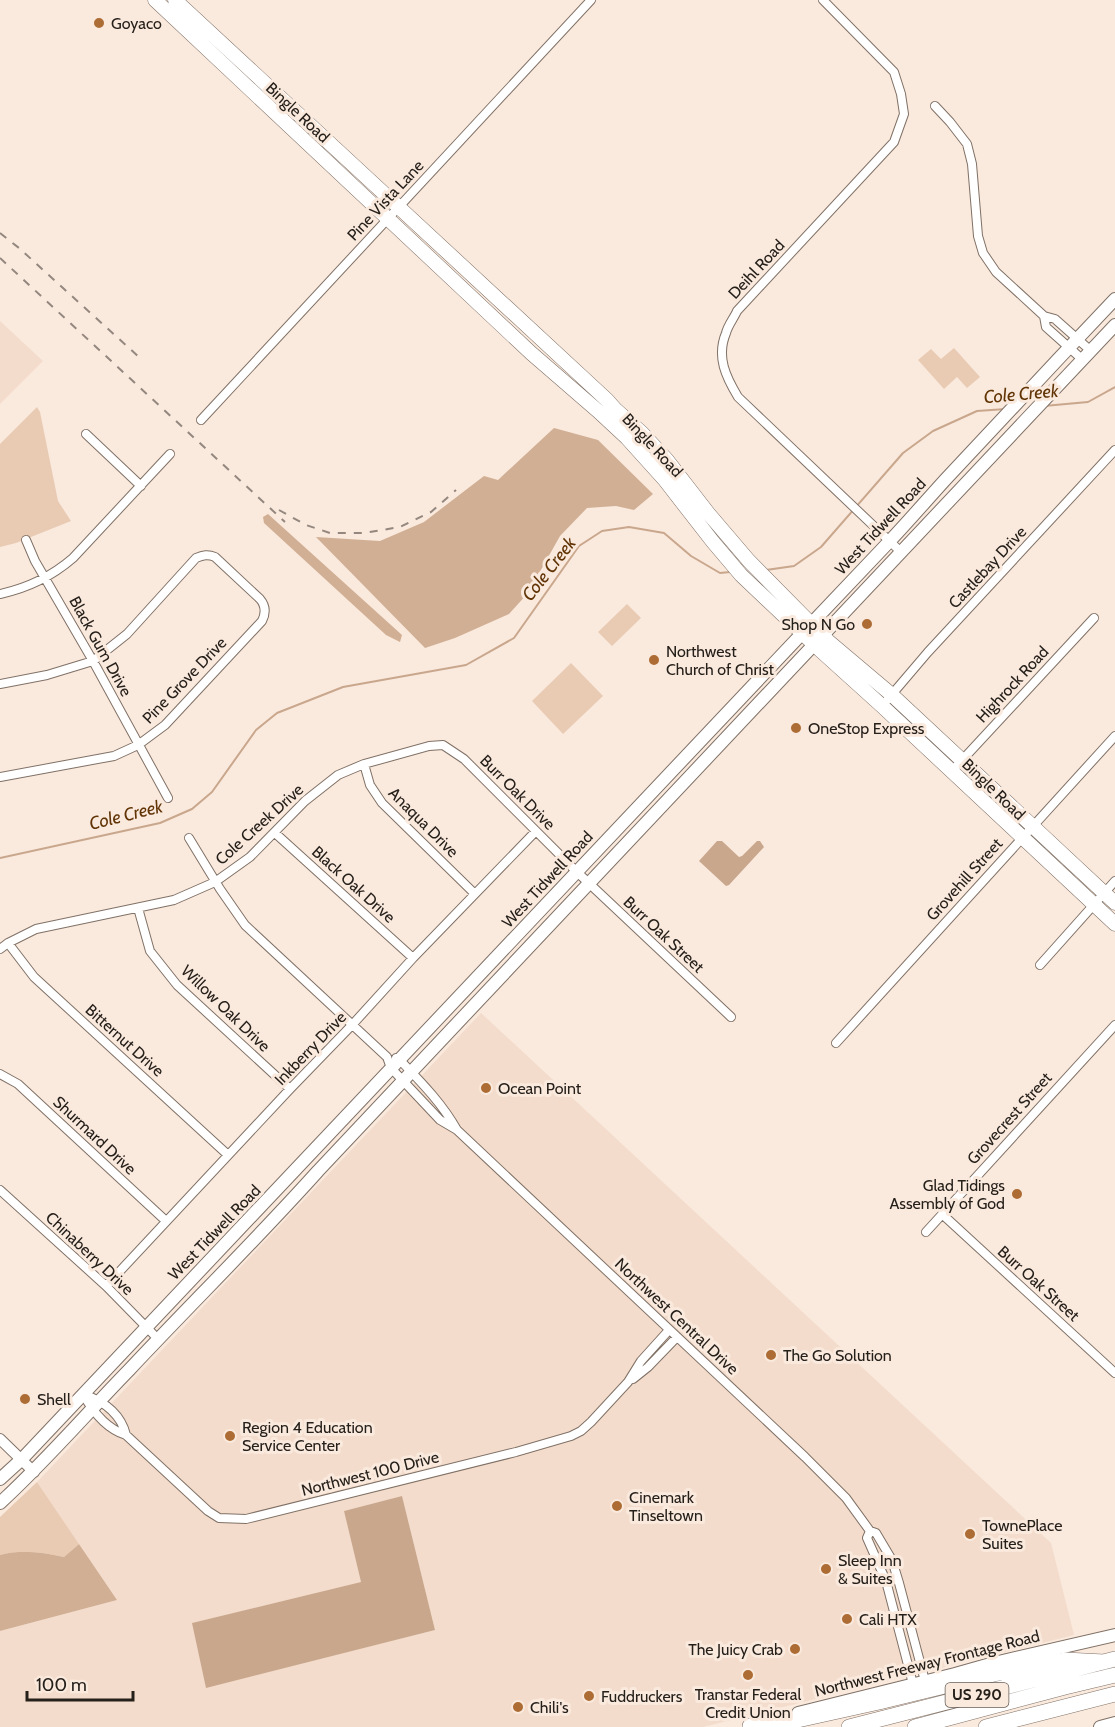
<svg xmlns="http://www.w3.org/2000/svg" width="1115" height="1727" font-family="Cabin,sans-serif">
  <style>
    .built { fill: #f3dccb; fill-rule: evenodd }
    .green { fill: #e9cbb4 }
    .forest { fill: #d1af94 }
    .water { fill: #c9a78d }
    .lines { fill: none; stroke-linecap: round; stroke-linejoin: round }
    .stream { stroke: #c9a78d; stroke-width: 2 }
    .minor-casing { stroke: #807166; stroke-width: 10 }
    .tertiary-casing { stroke: #807166; stroke-width: 12 }
    .secondary-casing { stroke: #807166; stroke-width: 14 }
    .primary-casing { stroke: #807166; stroke-width: 15 }
    .motorway-casing { stroke: #807166; stroke-width: 16 }
    .minor { stroke: #fff; stroke-width: 8 }
    .tertiary { stroke: #fff; stroke-width: 10 }
    .secondary { stroke: #fff; stroke-width: 12 }
    .primary { stroke: #fff; stroke-width: 14 }
    .motorway { stroke: #fff; stroke-width: 15 }
    .rail { stroke: #93877e; stroke-width: 2; stroke-dasharray: 8 8; stroke-linecap: butt }
    .poi-dot { fill: #ac6c34; stroke: #fae9dd; stroke-width: 2 }
    .labels { text-anchor: middle; stroke-width: 6; stroke-linejoin: round; paint-order: stroke }
    .shield { fill: #fae9dd; stroke: #665c55; stroke-width: 1.5 }
    .shield-label { font-size: 15px; font-weight: bold; fill: #26201b }
    .poi-label { font-size: 16px; fill: #26201b; stroke: #fae9dd; text-anchor: start }
    .street-label { font-size: 16px; fill: #26201b; stroke: #fae9dd }
    .water-label { font-size: 18px; font-style: italic; fill: #613406; stroke: #fae9dd }
  </style>
  <rect width="100%" height="100%" fill="#fae9dd"/>
  <path class="built" d="M0,321L43,361L0,404Z
    M481,1013L1051,1543L1074,1635L703,1727H0V1631L117,1600L37,1482ZM402,1496L435,1630L206,1687L193,1623L361,1582L344,1511Z"/>
  <path class="green" d="M954,348L980,377L967,388L957,377L944,389L918,360L931,349L941,359Z
    M37,407L40,412L58,501L71,521L16,543L0,547V444Z
    M627,604L641,618L612,646L598,632Z
    M571,663L603,696L563,734L532,701Z
    M37,1482L79,1544L64,1557C42,1552 21,1549 0,1555V1517Z"/>
  <path class="forest" d="M554,428L598,440L653,494L634,510L616,506L587,508L560,536L528,593L509,614L455,638L425,648L316,537L380,541L424,522L484,476L498,480Z
    M268,514L402,635L400,642L386,635L264,523L263,517Z
    M79,1544L117,1600L0,1631V1555C21,1549 42,1552 64,1557Z"/>
  <path class="water" d="M717,841H722L739,857L742,856L757,841H760L764,847L729,885L726,886L699,861Z
    M402,1496L435,1630L206,1688L192,1623L361,1582L344,1511Z"/>
  <g class="lines">
    <path class="stream" d="M1044,406L1088,402L1115,387
      M766,570L794,566L821,547L903,453L933,431L977,411L1006,409
      M0,858L160,823L192,809L212,792L256,730L277,713L343,687L466,665L514,638L579,546L602,531L629,527L664,533L691,556L720,573L730,572"/>
    <g class="minor-casing">
      <path id="minor" d="M823,0L894,72L901,94L904,114L894,142L737,311C734,318 728,325 726,333C716,357 726,377 738,397L901,552
        M935,106L950,122L967,144L972,164L978,236L983,253L996,272L1044,316L1046,327L1083,360
        M1044,316L1055,319L1091,351
        M201,420L591,0
        M86,434L141,486
        M26,540L35,561L93,661L168,798
        M0,594C28,588 51,577 73,558L170,454
        M0,684L47,675L93,661L127,634L196,558C203,555 208,554 215,557L260,599C266,606 266,613 262,621L165,725L138,745L114,756L0,777
        M882,706L928,652L1115,450
        M364,764L370,785L382,803L475,894
        M952,771L1094,618
        M275,833L413,958
        M189,838L220,889L245,925L387,1057L391,1068L440,1120L457,1130L805,1457L846,1498L870,1531L876,1533L892,1560L899,1583L925,1681
        M138,908L150,951L177,985L290,1089
        M8,943L34,977L228,1155
        M0,949L8,943L36,929L174,900L215,882L250,857L305,801L338,775L364,764L429,746L443,745L464,759L577,872L731,1017
        M1040,965L1115,881
        M836,1043L1115,736
        M396,1058L399,1059C420,1081 442,1103 457,1130
        M0,1074L18,1084L166,1221
        M0,1190L106,1286L158,1339
        M942,1214L1115,1373
        M926,1232L1115,1025
        M106,1286L290,1089L353,1024L413,958L536,831
        M633,1379L648,1367L677,1337
        M83,1394C93,1412 107,1429 126,1435L208,1511L219,1518L246,1519L516,1452L571,1436L581,1431L591,1422L628,1382L641,1361L669,1330
        M83,1394C103,1401 121,1414 126,1435
        M870,1531L867,1538L886,1581L913,1684"/>
    </g>
    <g class="tertiary-casing">
      <path id="tertiary" d="M0,1439L34,1472"/>
    </g>
    <g class="secondary-casing">
      <path id="secondary" d="M0,1479L22,1459C310,1155 597,849 886,545C906,524 925,502 945,480C1002,419 1058,359 1115,299
        M0,1503C46,1461 86,1414 130,1369C192,1303 257,1239 318,1171L1115,325
        M798,1713L955,1674L994,1663L1115,1635
        M1100,1727L1115,1723"/>
    </g>
    <g class="primary-casing">
      <path id="primary" d="M155,0L531,353L598,411L627,438L664,479L713,542L741,575L820,650L882,706L1115,924
        M175,0L607,400L615,409L642,433L667,460L708,513L749,561L828,641L892,695L1115,903"/>
    </g>
    <g class="motorway-casing">
      <path id="motorway" d="M750,1726H770L879,1702L994,1674L1065,1660L1104,1662
        M849,1727L1115,1659
        M915,1727L1065,1687L1115,1675
        M986,1727L1115,1694"/>
    </g>
    <use href="#minor" class="minor"/>
    <use href="#tertiary" class="tertiary"/>
    <use href="#secondary" class="secondary"/>
    <use href="#primary" class="primary"/>
    <use href="#motorway" class="motorway"/>
    <path class="rail" d="M0,233L19,248L140,358
      M0,258L285,522
      M279,510L306,525L330,533H364L400,527L431,512L456,490"/>
  </g>
  <g class="poi-dot">
    <circle cx="99" cy="23" r="6"/>
    <circle cx="867" cy="624" r="6"/>
    <circle cx="654" cy="660" r="6"/>
    <circle cx="796" cy="728" r="6"/>
    <circle cx="486" cy="1088" r="6"/>
    <circle cx="1017" cy="1194" r="6"/>
    <circle cx="771" cy="1355" r="6"/>
    <circle cx="25" cy="1399" r="6"/>
    <circle cx="230" cy="1436" r="6"/>
    <circle cx="617" cy="1506" r="6"/>
    <circle cx="970" cy="1534" r="6"/>
    <circle cx="826" cy="1569" r="6"/>
    <circle cx="847" cy="1619" r="6"/>
    <circle cx="795" cy="1649" r="6"/>
    <circle cx="748" cy="1675" r="6"/>
    <circle cx="589" cy="1696" r="6"/>
    <circle cx="518" cy="1707" r="6"/>
  </g>
  <g class="labels">
    <rect class="shield" x="945.5" y="1683" width="63" height="24" rx="4.5"/>
    <g class="shield-label">
      <text x="977" y="1700">US 290</text>
    </g>
    <g class="poi-label">
      <text x="111" y="29">Goyaco</text>
      <text x="855" y="630" text-anchor="end">Shop N Go</text>
      <text x="666" y="657">Northwest<tspan x="666" dy="18">Church of Christ</tspan></text>
      <text x="808" y="734">OneStop Express</text>
      <text x="498" y="1094">Ocean Point</text>
      <text x="1005" y="1191" text-anchor="end">Glad Tidings<tspan x="1005" dy="18">Assembly of God</tspan></text>
      <text x="783" y="1361">The Go Solution</text>
      <text x="37" y="1405">Shell</text>
      <text x="242" y="1433">Region 4 Education<tspan x="242" dy="18">Service Center</tspan></text>
      <text x="629" y="1503">Cinemark<tspan x="629" dy="18">Tinseltown</tspan></text>
      <text x="982" y="1531">TownePlace<tspan x="982" dy="18">Suites</tspan></text>
      <text x="838" y="1566">Sleep Inn<tspan x="838" dy="18">&amp; Suites</tspan></text>
      <text x="859" y="1625">Cali HTX</text>
      <text x="783" y="1655" text-anchor="end">The Juicy Crab</text>
      <text x="748" y="1700" text-anchor="middle">Transtar Federal<tspan x="748" dy="18">Credit Union</tspan></text>
      <text x="601" y="1702">Fuddruckers</text>
      <text x="530" y="1713">Chili's</text>
    </g>
    <g class="street-label">
      <text transform="translate(298 112) rotate(43)" y="6">Bingle Road</text>
      <text transform="translate(385 200) rotate(-47)" y="6">Pine Vista Lane</text>
      <text transform="translate(756 269) rotate(-47)" y="6">Deihl Road</text>
      <text transform="translate(653 445) rotate(47)" y="6">Bingle Road</text>
      <text transform="translate(880 526) rotate(-47)" y="6">West Tidwell Road</text>
      <text transform="translate(987 567) rotate(-47)" y="6">Castlebay Drive</text>
      <text transform="translate(101 646) rotate(61)" y="6">Black Gum Drive</text>
      <text transform="translate(184 680) rotate(-46)" y="6">Pine Grove Drive</text>
      <text transform="translate(1012 684) rotate(-47)" y="6">Highrock Road</text>
      <text transform="translate(994 789) rotate(44)" y="6">Bingle Road</text>
      <text transform="translate(518 792) rotate(45)" y="6">Burr Oak Drive</text>
      <text transform="translate(424 822) rotate(45)" y="6">Anaqua Drive</text>
      <text transform="translate(259 824) rotate(-42)" y="6">Cole Creek Drive</text>
      <text transform="translate(547 879) rotate(-47)" y="6">West Tidwell Road</text>
      <text transform="translate(964 879) rotate(-48)" y="6">Grovehill Street</text>
      <text transform="translate(354 884) rotate(42)" y="6">Black Oak Drive</text>
      <text transform="translate(664 934) rotate(43)" y="6">Burr Oak Street</text>
      <text transform="translate(226 1008) rotate(44)" y="6">Willow Oak Drive</text>
      <text transform="translate(125 1040) rotate(42)" y="6">Bitternut Drive</text>
      <text transform="translate(310 1048) rotate(-46)" y="6">Inkberry Drive</text>
      <text transform="translate(1009 1118) rotate(-48)" y="6">Grovecrest Street</text>
      <text transform="translate(95 1135) rotate(43)" y="6">Shurmard Drive</text>
      <text transform="translate(214 1232) rotate(-46)" y="6">West Tidwell Road</text>
      <text transform="translate(90 1253) rotate(43)" y="6">Chinaberry Drive</text>
      <text transform="translate(1039 1283) rotate(42)" y="6">Burr Oak Street</text>
      <text transform="translate(677 1316) rotate(43)" y="6">Northwest Central Drive</text>
      <text transform="translate(370 1473) rotate(-14)" y="6">Northwest 100 Drive</text>
      <text transform="translate(927 1663) rotate(-14)" y="6">Northwest Freeway Frontage Road</text>
    </g>
    <g class="water-label">
      <text transform="translate(1021 394) rotate(-5)" y="6">Cole Creek</text>
      <text transform="translate(549 569) rotate(-52)" y="6">Cole Creek</text>
      <text transform="translate(126 815) rotate(-14)" y="6">Cole Creek</text>
    </g>
  </g>
  <path d="M27 1691v9h106v-9" fill="none" stroke="#26201b" stroke-width="3"/>
  <text x="36" y="1691" font-size="18" fill="#26201b" stroke="#fae9dd" stroke-width="4.5" paint-order="stroke">100 m</text>
</svg>
